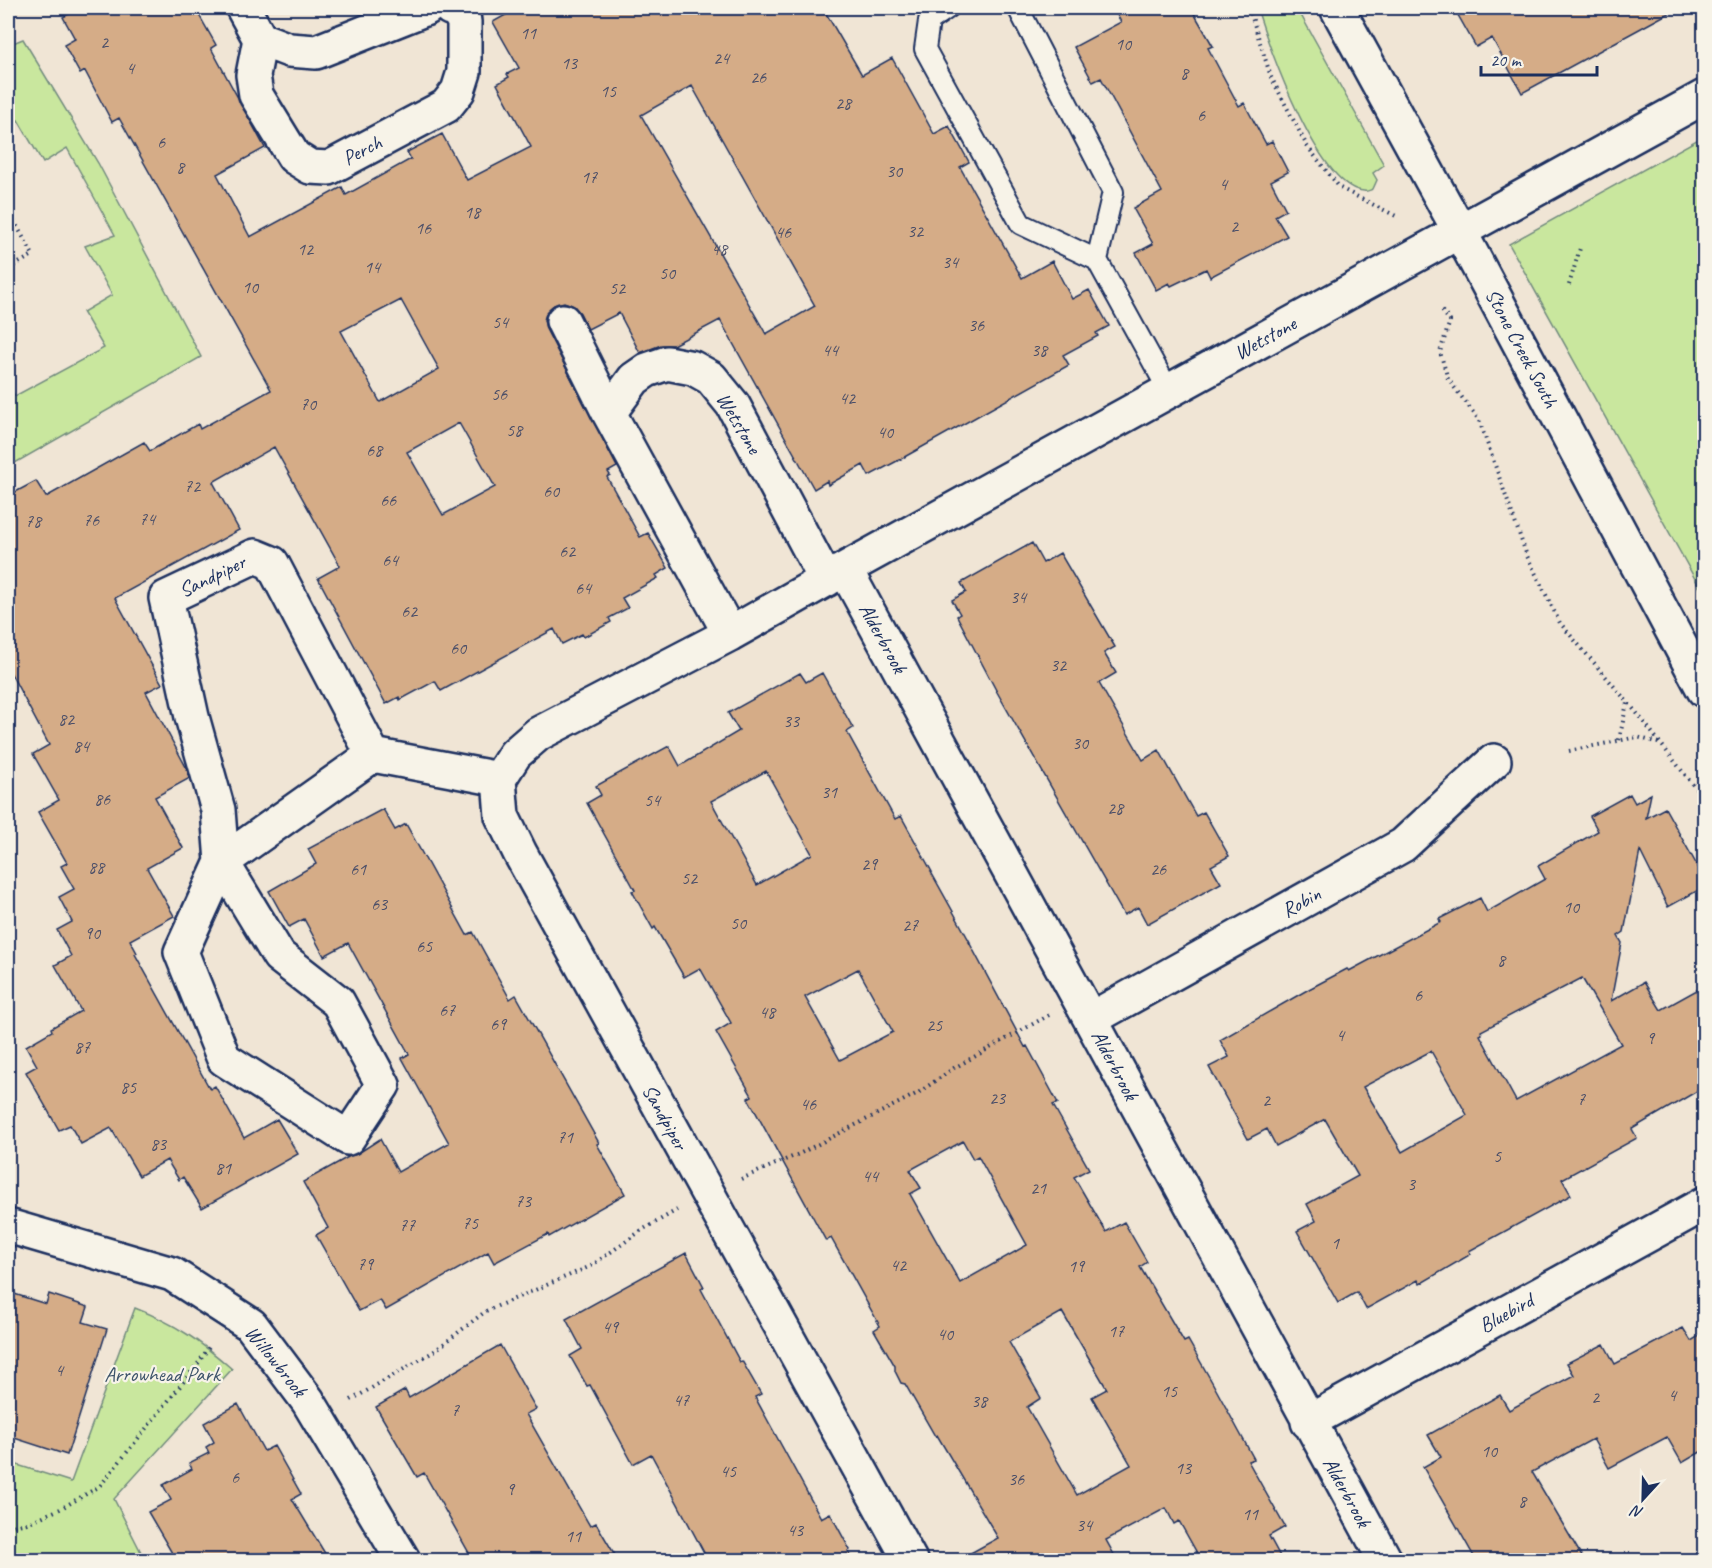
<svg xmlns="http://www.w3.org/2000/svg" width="1712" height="1568" font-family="Caveat,sans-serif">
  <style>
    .green { fill: #c9e79e; stroke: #728b7e; stroke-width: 1.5 }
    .building { fill: #d5ac87; stroke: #1b2f5e; stroke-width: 1.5; fill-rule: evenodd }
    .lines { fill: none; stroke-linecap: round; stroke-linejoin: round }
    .lane-casing { stroke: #1b2f5e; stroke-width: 24 }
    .street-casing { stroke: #1b2f5e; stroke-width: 38 }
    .secondary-casing { stroke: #1b2f5e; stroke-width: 38 }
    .path { stroke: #1b2f5e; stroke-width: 4; stroke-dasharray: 1.5 4.5; stroke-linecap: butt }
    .lane { stroke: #f7f3e8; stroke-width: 20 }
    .street { stroke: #f7f3e8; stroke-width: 33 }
    .secondary { stroke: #f7f3e8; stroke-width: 33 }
    .labels { text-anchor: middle; stroke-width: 4.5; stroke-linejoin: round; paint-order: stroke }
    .number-label { font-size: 18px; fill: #4a4e68 }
    .street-label { font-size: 21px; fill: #1b2f5e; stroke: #f7f3e8 }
    .park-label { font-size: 21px; fill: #3e546b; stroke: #f7f3e8 }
  </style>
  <rect width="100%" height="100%" fill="#f0e5d5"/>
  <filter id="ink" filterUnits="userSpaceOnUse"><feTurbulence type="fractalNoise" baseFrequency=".0167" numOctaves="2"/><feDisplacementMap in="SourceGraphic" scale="12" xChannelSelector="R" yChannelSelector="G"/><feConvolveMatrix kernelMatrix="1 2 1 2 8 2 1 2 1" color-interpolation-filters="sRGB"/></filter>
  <g filter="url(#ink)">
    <path class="green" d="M1257,8H1297L1384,165L1373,173L1377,180L1373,189C1370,190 1367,192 1364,191C1319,189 1268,45 1257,8Z
      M23,39L98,163L201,357L8,467V384L15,396L104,348L83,312L112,295L85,246L115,235L67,148L43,163L18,120L8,124V45Z
      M1704,136V595L1509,244Z
      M135,1308C176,1324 200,1341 232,1369L114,1499L145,1560H8V1462L71,1482Z"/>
    <path class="building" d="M80,8H195L216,45L211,48L265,148L217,174L250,237L342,187L346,195L411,159L407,152L442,134L467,180L531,147L497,84L509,77L507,74L519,68L493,22L518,8H823L862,75L892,58L934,134L949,126L969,162L960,167L1022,278L1052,261L1072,299L1089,290L1109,326L1096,333L1098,336L1063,355L1069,365L899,460L869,476L863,465L828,485L827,481L814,489L720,320L673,345H661L640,353L619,313L588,329L580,313L574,306L564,302L554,305L547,311L544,320L546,329L617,467L608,472L610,475L607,477L640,537L648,533L668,568L656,575L658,578L622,598L628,608L609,618L611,622L584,637L582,634L562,644L554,629L441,691L435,681L400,700L399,697L386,704L318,578L340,566L274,447L213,482L239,530L115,598L162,684L146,692L186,767L190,778L155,797L183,848L147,868L174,916L130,940L137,953L135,954L210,1089L215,1086L244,1138L277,1119L298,1154L202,1208L183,1177L179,1180L167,1160L139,1176L111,1128L81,1144L70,1125L59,1130L26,1072L37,1066L26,1046L52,1031L51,1028L81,1011L55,965L71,956L57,930L72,922L59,897L74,889L61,866L67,863L38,812L59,800L33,754L49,745L8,668V496L36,481L46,497L144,442L150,451L198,424L200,429L271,390L119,118L112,122L85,71L80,74L64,45L75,39L63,17ZM692,86L815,306L766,334L641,115ZM401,300L439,369L380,402L341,331ZM459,423L495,487L443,515L407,452Z
      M1113,8H1191L1213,46L1208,48L1239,106L1244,103L1266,144L1272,141L1288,172L1271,181L1286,210L1275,216L1287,236L1210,277L1206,269L1171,286L1169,283L1156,290L1136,253L1153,244L1133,208L1162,192L1101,78L1093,82L1074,47L1121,22Z
      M1454,8H1678L1522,93L1492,38L1476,47Z
      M1032,543L1043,563L1060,553L1115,647L1104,653L1116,673L1099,683L1143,760L1159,750L1196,816L1204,812L1229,856L1211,866L1221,883L1147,924L1138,907L1124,915L997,692L957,616L960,614L952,600L966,592L961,583Z
      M800,673L806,682L822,673L853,728L847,732L895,819L901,816L932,872H931L970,942H969L1025,1047L1027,1046L1058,1103L1053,1105L1089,1169L1074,1177L1106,1232L1124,1222L1147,1262L1140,1267L1184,1342L1188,1340L1212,1382L1254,1459L1248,1461L1285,1527L1269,1536L1282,1560H1201L1179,1521L1174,1524L1166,1508L1106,1540L1117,1560H958L998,1538L937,1435L935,1436L905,1384L901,1383L895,1371V1366L874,1330L880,1326L831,1238L826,1241L748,1098L752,1096L716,1032L731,1023L700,968L684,977L655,927L653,929L632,891L635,890L587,803L601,795L596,786L669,746L680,766L739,731L728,713ZM766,771L812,854L757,885L711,801ZM858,969L893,1032L840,1060L805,997ZM963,1141L973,1159L978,1156L1027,1245L960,1283L910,1194L921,1188L910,1170ZM1062,1312L1107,1389L1092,1397L1131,1465L1077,1495L1027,1407L1041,1398L1009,1342Z
      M1630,794L1635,803L1651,794L1646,818L1665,808L1704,878V887L1668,907L1640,851L1624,932L1618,936L1622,943L1611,1001L1644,982L1661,1010L1704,986V1087L1632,1129L1637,1138L1562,1179L1571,1195L1469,1251L1471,1254L1420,1284L1418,1280L1366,1309L1357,1292L1338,1303L1297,1231L1316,1221L1307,1204L1358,1176L1325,1119L1276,1146L1267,1129L1248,1139L1209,1067L1229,1057L1220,1040L1309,989L1347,969L1349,971L1441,922L1439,919L1480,898L1487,912L1545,879L1538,866L1598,831L1590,816ZM1582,978L1621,1044L1516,1101L1480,1035L1482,1034L1481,1031ZM1431,1051L1467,1115L1402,1152L1363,1087Z
      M383,809L395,830L406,824L467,935L473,932L510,999L516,995L599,1143L597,1144L625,1194L549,1237L548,1234L494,1263L488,1252L386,1310L380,1300L359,1311L316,1235L328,1228L303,1182L350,1156L357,1154L380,1139L398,1172L449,1143L402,1058L409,1054L348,943L324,956L304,919L289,927L269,891L316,864L308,849Z
      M686,1253L704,1287L701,1289L740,1362L742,1361L761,1394L755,1397L821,1518L830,1513L850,1550L848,1551L853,1560H708L651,1454L633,1464L590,1385L587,1386L570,1356L582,1349L566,1319Z
      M8,1292L46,1304L49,1294L88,1307L83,1322L107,1329L67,1455L8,1436Z
      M1683,1328L1691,1341L1704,1333V1450L1682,1463L1667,1437L1609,1468L1593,1439L1532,1472L1584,1560H1476L1423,1467L1441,1457L1428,1435L1500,1395L1509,1410L1574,1375L1567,1363L1604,1344L1615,1364Z
      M500,1345L536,1409L526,1414L590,1526L596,1523L618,1560H473L424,1473L417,1477L376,1407L405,1390L409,1398Z
      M238,1404L264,1451L274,1446L301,1494L292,1499L329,1560H176L148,1512L171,1500L163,1485L192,1469L189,1463L209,1453L206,1447L214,1442L204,1423Z"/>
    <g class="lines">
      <g class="lane-casing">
        <path id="lane" d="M948,8L929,21L925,49L1021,224L1097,260L1169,391
          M1018,8L1113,192L1097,260"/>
      </g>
      <g class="street-casing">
        <path id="street" d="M243,8L260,39L253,75L256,95L294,157L310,167L329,168L446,106L458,91L464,72V21L456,9L450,8
          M260,39L289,50L316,52L427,8
          M563,321L609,413L730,634
          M609,413L634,379L647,370L667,363L693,368L711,378L733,405L826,580
          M845,569L1385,1560
          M373,755L272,563L255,556L166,598L192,717L218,810L222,862L279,956L338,1002L383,1085L348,1138L224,1059L181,952L222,862L373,755L499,779
          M499,779L515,754L538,734L730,634L845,569L1704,97
          M499,779L502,816L520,853L910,1560
          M1091,1019L1403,845L1494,761
          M8,1226L172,1274L251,1325L308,1401L403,1560
          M1308,1422L1704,1204"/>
      </g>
      <g class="secondary-casing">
        <path id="secondary" d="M1337,8L1460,232L1704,690"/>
      </g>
      <path class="path" d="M1249,8L1271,77L1307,146L1340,188L1396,216
        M8,210L33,255L8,269
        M1569,285L1581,245
        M1442,311L1450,321L1440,352L1448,379L1479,420L1527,556L1560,623L1636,712L1704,799
        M1619,740L1627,703
        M1569,751L1637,737L1662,744
        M741,1179L799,1154L918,1093L954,1068L1049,1015
        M351,1400L433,1352L486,1311L591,1266L642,1230L677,1210
        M8,1527L27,1523L60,1509L100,1486L197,1365L211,1344"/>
      <use href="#lane" class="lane"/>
      <use href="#street" class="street"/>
      <use href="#secondary" class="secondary"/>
    </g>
  </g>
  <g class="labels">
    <g class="number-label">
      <text x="528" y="39">11</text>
      <text x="104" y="48">2</text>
      <text x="1123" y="50">10</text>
      <text x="721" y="64">24</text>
      <text x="569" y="69">13</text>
      <text x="130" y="74">4</text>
      <text x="1184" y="79">8</text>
      <text x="758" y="83">26</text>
      <text x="608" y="97">15</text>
      <text x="843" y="109">28</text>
      <text x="1201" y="121">6</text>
      <text x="161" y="148">6</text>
      <text x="180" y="173">8</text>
      <text x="894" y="177">30</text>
      <text x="589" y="183">17</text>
      <text x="1223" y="190">4</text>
      <text x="472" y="218">18</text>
      <text x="1234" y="232">2</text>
      <text x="423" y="234">16</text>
      <text x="915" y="237">32</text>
      <text x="783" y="238">46</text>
      <text x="305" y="255">12</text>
      <text x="719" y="255">48</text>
      <text x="950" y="268">34</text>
      <text x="372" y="273">14</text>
      <text x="667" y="279">50</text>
      <text x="250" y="293">10</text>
      <text x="617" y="294">52</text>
      <text x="500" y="328">54</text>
      <text x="976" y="331">36</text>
      <text x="830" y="356">44</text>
      <text x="1039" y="356">38</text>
      <text x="499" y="400">56</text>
      <text x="847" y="404">42</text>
      <text x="308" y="410">70</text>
      <text x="514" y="436">58</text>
      <text x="885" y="438">40</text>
      <text x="374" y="456">68</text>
      <text x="192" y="492">72</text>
      <text x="551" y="497">60</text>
      <text x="388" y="506">66</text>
      <text x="147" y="525">74</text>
      <text x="91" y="526">76</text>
      <text x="33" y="527">78</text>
      <text x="567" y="557">62</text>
      <text x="390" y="566">64</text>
      <text x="583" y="594">64</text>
      <text x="1018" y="603">34</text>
      <text x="409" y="617">62</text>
      <text x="458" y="654">60</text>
      <text x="1058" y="671">32</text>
      <text x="66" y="725">82</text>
      <text x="791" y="727">33</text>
      <text x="1080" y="749">30</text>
      <text x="81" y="752">84</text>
      <text x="829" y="798">31</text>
      <text x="102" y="805">86</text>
      <text x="652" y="806">54</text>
      <text x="1115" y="814">28</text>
      <text x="869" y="870">29</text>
      <text x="96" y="873">88</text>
      <text x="358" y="875">61</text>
      <text x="1158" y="875">26</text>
      <text x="689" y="884">52</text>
      <text x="379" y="910">63</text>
      <text x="1571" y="913">10</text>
      <text x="738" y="929">50</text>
      <text x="910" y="931">27</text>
      <text x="92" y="939">90</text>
      <text x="424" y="952">65</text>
      <text x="1501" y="966">8</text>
      <text x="1418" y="1001">6</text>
      <text x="447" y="1016">67</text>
      <text x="767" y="1018">48</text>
      <text x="498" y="1030">69</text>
      <text x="934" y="1031">25</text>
      <text x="1340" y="1041">4</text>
      <text x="1650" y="1044">9</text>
      <text x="82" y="1053">87</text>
      <text x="128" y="1093">85</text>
      <text x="997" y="1104">23</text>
      <text x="1581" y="1105">7</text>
      <text x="1266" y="1106">2</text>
      <text x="808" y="1110">46</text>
      <text x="565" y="1143">71</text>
      <text x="158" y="1150">83</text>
      <text x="1497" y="1162">5</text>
      <text x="223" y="1174">81</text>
      <text x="870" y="1182">44</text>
      <text x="1411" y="1190">3</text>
      <text x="1038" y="1194">21</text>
      <text x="523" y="1207">73</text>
      <text x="470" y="1229">75</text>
      <text x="407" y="1231">77</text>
      <text x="1335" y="1249">1</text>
      <text x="365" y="1270">79</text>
      <text x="898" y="1271">42</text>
      <text x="1076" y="1272">19</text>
      <text x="610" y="1333">49</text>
      <text x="1116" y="1337">17</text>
      <text x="945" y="1340">40</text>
      <text x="59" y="1376">4</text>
      <text x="1169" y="1397">15</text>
      <text x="1672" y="1401">4</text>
      <text x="1595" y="1403">2</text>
      <text x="681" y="1406">47</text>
      <text x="979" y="1407">38</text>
      <text x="455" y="1416">7</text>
      <text x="1489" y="1457">10</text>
      <text x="1183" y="1474">13</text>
      <text x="728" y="1477">45</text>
      <text x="235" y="1483">6</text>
      <text x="1016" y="1485">36</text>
      <text x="510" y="1495">9</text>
      <text x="1522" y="1507">8</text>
      <text x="1250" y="1520">11</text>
      <text x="1084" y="1531">34</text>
      <text x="795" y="1536">43</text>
      <text x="573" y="1542">11</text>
    </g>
    <g class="street-label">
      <text transform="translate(362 150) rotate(-28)" y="7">Perch</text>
      <text transform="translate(1265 338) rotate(-29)" y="7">Wetstone</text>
      <text transform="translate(1522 348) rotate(62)" y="7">Stone Creek South</text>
      <text transform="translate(739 423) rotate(59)" y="7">Wetstone</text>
      <text transform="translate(212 576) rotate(-26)" y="7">Sandpiper</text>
      <text transform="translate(883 638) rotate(61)" y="7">Alderbrook</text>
      <text transform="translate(1301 902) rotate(-29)" y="7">Robin</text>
      <text transform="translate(1115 1065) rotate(62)" y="7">Alderbrook</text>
      <text transform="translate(665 1117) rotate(61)" y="7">Sandpiper</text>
      <text transform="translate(1506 1313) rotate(-29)" y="7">Bluebird</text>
      <text transform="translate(276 1361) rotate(51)" y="7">Willowbrook</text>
      <text transform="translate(1347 1492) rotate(61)" y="7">Alderbrook</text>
    </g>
    <g class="park-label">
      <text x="162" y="1381">Arrowhead Park</text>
    </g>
  </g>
  <rect width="1712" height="1568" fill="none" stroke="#f7f3e8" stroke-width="30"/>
  <rect x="15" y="15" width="1682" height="1538" fill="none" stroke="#1b2f5e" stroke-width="2" filter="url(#ink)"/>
  <g transform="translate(1643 1499) rotate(202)" stroke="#f7f3e8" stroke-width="4.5" paint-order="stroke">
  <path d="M0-4.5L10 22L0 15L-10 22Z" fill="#1b2f5e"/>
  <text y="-9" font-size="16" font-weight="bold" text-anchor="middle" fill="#1b2f5e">N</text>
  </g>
  <path d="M1481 66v9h116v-9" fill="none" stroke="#1b2f5e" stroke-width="3"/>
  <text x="1490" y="66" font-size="18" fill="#1b2f5e" stroke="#f7f3e8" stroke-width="4.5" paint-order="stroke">20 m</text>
</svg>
